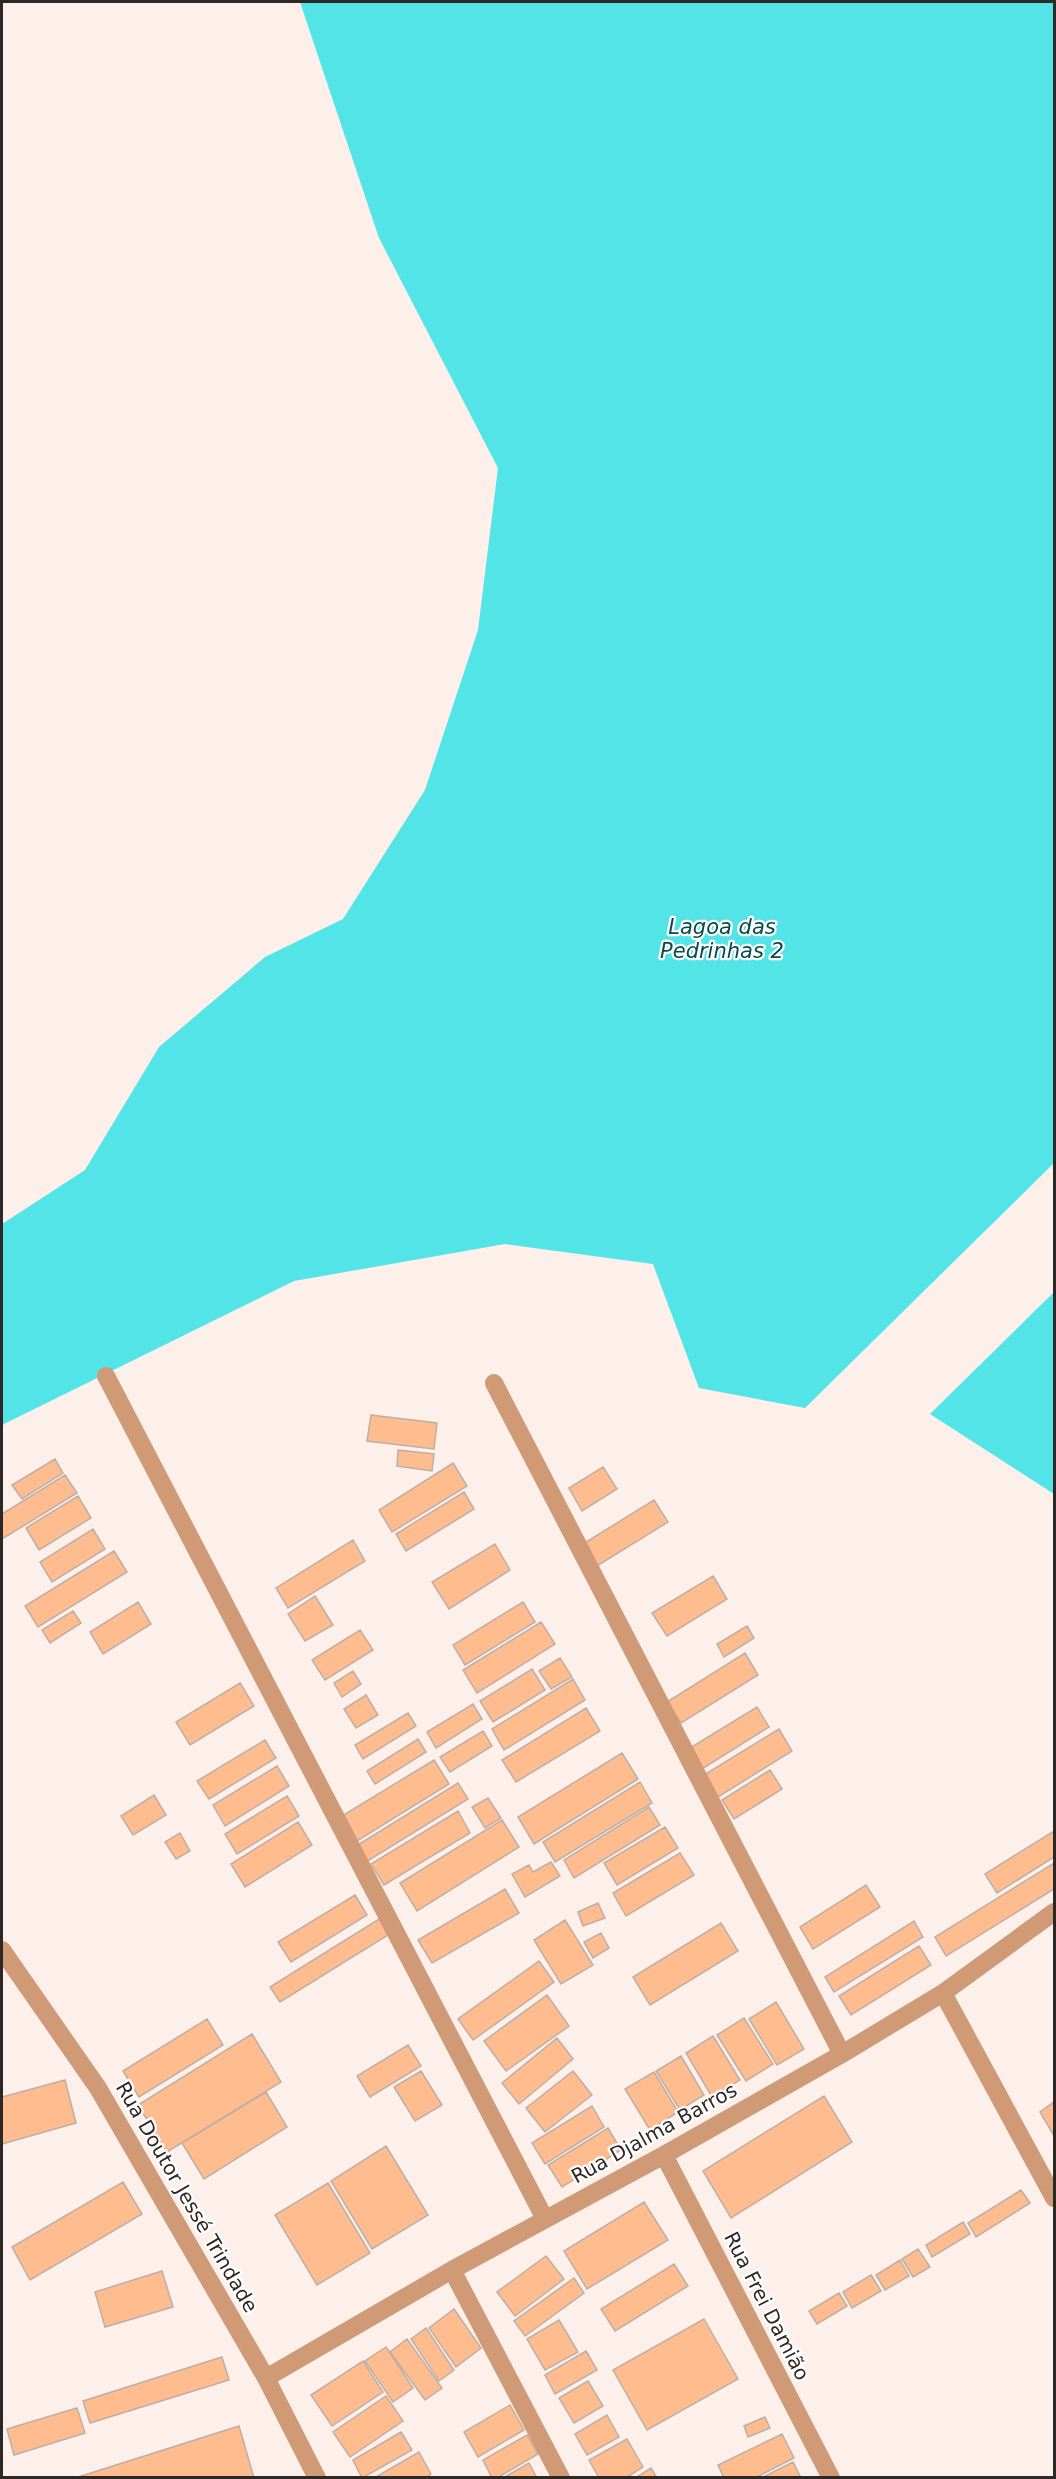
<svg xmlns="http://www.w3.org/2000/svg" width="1056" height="2479" font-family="'DejaVu Sans',sans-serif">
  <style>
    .water { fill: #53e4e8 }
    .building { fill: #ffbc8f; stroke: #bdafa6; stroke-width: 1.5 }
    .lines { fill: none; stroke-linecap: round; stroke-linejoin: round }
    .street { stroke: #d09a76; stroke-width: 18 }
    .labels { text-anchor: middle; stroke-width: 4.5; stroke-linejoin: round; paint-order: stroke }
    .street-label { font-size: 20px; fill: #2d2725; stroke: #fff }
    .water-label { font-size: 21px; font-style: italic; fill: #094b4d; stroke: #fff }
  </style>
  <rect width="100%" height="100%" fill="#fdefea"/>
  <path class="water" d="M300,2H1054V1163L805,1408L699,1388L653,1264L505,1244L294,1281L2,1425V1224L85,1170L159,1047L265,957L343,919L425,790L478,630L498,468L379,238Z
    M1054,1292V1494L930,1414Z"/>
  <path class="building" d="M371,1415L437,1423L434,1449L367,1441Z
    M398,1450L434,1454L432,1471L397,1466Z
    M55,1459L63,1473L22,1499L12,1485Z
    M453,1463L467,1486L392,1532L379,1510Z
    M603,1467L617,1489L582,1511L569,1488Z
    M65,1475L77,1493L2,1539V1514Z
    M464,1492L474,1509L406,1551L396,1534Z
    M78,1496L91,1518L39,1550L26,1528Z
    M654,1500L668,1522L597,1566L583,1544Z
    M93,1529L105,1549L52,1582L40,1562Z
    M353,1540L365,1561L288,1608L276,1588Z
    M495,1544L510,1570L449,1609L432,1582Z
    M114,1551L127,1572L38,1627L25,1606Z
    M713,1576L727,1599L667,1636L652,1613Z
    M315,1596L333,1625L305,1641L288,1614Z
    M138,1602L151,1624L103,1654L90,1632Z
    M523,1602L535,1622L465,1665L453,1645Z
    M73,1611L81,1623L50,1643L42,1630Z
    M541,1622L555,1644L477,1693L463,1670Z
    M747,1626L754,1638L724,1657L717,1644Z
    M360,1630L373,1650L325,1680L312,1660Z
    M745,1653L758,1675L681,1723L667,1702Z
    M560,1658L572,1677L551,1689L539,1671Z
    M532,1669L545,1690L493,1722L480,1701Z
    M353,1671L361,1684L342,1697L334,1683Z
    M573,1679L585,1700L504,1750L492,1729Z
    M240,1683L254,1706L190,1745L176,1722Z
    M366,1695L378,1715L356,1728L344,1709Z
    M473,1704L482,1719L436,1748L427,1732Z
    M757,1707L769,1727L702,1769L690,1748Z
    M586,1708L600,1731L516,1782L502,1760Z
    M408,1713L416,1726L363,1759L355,1745Z
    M779,1729L792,1751L718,1797L704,1775Z
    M483,1731L492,1746L450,1772L440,1757Z
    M418,1739L426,1752L375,1784L367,1771Z
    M265,1740L276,1758L209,1799L197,1781Z
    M622,1753L638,1779L534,1844L518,1817Z
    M434,1760L449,1784L357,1841L342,1816Z
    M277,1766L289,1786L225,1826L213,1805Z
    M770,1770L782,1789L734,1819L722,1800Z
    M640,1782L652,1803L555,1862L543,1842Z
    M458,1783L468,1799L366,1862L356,1846Z
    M154,1795L166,1815L133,1835L121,1816Z
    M287,1796L299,1816L237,1854L225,1834Z
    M488,1798L501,1818L485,1828L472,1807Z
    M649,1807L660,1825L574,1878L564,1860Z
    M458,1811L470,1833L384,1885L371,1864Z
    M502,1820L519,1847L417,1911L400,1883Z
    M298,1822L312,1845L245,1887L231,1864Z
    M665,1827L678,1848L617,1885L604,1863Z
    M1054,1831V1857L997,1893L985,1874Z
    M180,1833L190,1851L176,1859L165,1842Z
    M680,1853L694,1875L626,1916L613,1893Z
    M551,1862L560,1876L525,1897L512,1874L529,1865L533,1872Z
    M1054,1863V1889L946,1956L935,1937Z
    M866,1885L880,1907L813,1949L800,1927Z
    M505,1889L519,1913L432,1963L418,1940Z
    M355,1895L367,1915L291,1962L278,1942Z
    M598,1903L605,1918L583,1926L578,1912Z
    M379,1919L388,1935L280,2002L270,1987Z
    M565,1920L593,1965L561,1984L534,1940Z
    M914,1921L923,1937L834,1992L825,1977Z
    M721,1923L738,1951L650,2005L633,1977Z
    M601,1933L609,1948L593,1958L584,1942Z
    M919,1946L931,1965L851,2015L839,1996Z
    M539,1961L554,1982L473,2040L458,2019Z
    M547,1995L569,2026L506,2071L484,2041Z
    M776,2002L804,2049L777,2065L749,2019Z
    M744,2018L773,2064L746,2081L717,2035Z
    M207,2019L223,2045L139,2097L123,2071Z
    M252,2034L281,2082L167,2152L138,2105Z
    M713,2036L740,2080L712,2097L686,2053Z
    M557,2038L573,2059L519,2104L502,2083Z
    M408,2045L421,2066L370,2097L357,2076Z
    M681,2056L704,2095L680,2110L656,2071Z
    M421,2071L442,2105L415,2121L394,2087Z
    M573,2071L592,2095L545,2132L526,2108Z
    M654,2072L678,2112L650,2130L625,2089Z
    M65,2080L76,2123L2,2144V2097Z
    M266,2092L287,2127L204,2179L182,2143Z
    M824,2096L852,2142L731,2218L703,2171Z
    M1054,2102V2136L1040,2112Z
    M592,2106L604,2127L545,2164L532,2143Z
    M608,2128L621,2150L562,2187L548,2165Z
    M386,2146L428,2215L372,2249L331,2181Z
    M123,2182L142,2214L30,2280L12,2247Z
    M328,2183L370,2253L317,2285L275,2215Z
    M1021,2190L1030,2203L976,2237L968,2223Z
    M644,2202L668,2240L587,2289L564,2251Z
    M963,2222L970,2234L932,2257L926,2245Z
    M918,2249L930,2267L913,2277L902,2259Z
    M546,2256L564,2279L515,2316L497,2292Z
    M900,2260L909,2276L885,2290L876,2275Z
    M674,2264L688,2286L615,2331L601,2309Z
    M162,2271L173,2307L105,2327L95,2292Z
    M871,2275L881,2291L852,2308L843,2292Z
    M574,2278L584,2293L525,2336L514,2321Z
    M839,2293L847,2306L817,2324L809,2311Z
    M454,2309L481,2348L456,2367L429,2328Z
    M704,2319L738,2379L647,2430L613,2370Z
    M559,2320L578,2352L545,2370L527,2339Z
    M426,2328L454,2370L439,2381L411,2339Z
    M407,2339L442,2388L425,2400L390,2352Z
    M386,2347L413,2388L393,2402L365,2361Z
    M586,2351L597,2370L555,2394L545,2375Z
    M222,2357L229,2380L90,2423L83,2401Z
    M363,2361L383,2392L332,2426L311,2395Z
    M588,2381L603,2406L574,2423L559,2398Z
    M386,2396L403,2421L350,2457L333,2432Z
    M510,2405L524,2430L478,2457L464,2432Z
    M77,2408L85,2433L14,2455L7,2429Z
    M607,2415L619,2437L587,2455L575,2434Z
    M765,2417L770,2428L748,2437L744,2426Z
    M239,2426L254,2478H75Z
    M401,2432L412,2450L362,2478L353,2460Z
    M782,2434L794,2458L755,2478H724L718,2465Z
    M527,2435L538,2454L497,2478H492L483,2460Z
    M627,2439L643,2467L626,2478H599L589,2460Z
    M419,2452L431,2474L425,2478H374Z
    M793,2462L801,2478H761Z
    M529,2463L537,2478H503Z
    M651,2468L657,2478H635Z"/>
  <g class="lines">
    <path class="street" d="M106,1376L545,2219
      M494,1383L842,2054
      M2,1950L98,2088L266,2378L317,2478
      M943,1993L1054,2198
      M664,2155L831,2478
      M452,2270L561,2478
      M266,2378L452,2270L664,2155L842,2054L943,1993L1054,1912"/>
  </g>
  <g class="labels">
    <g class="street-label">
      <text transform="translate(654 2133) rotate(-29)" y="7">Rua Djalma Barros</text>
      <text transform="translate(187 2197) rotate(60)" y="7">Rua Doutor Jessé Trindade</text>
      <text transform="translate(767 2306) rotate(63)" y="7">Rua Frei Damião</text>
    </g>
    <g class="water-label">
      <text x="722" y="934">Lagoa das<tspan x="722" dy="24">Pedrinhas 2</tspan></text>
    </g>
  </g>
  <rect width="1056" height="2479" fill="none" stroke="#2d2725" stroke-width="6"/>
</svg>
